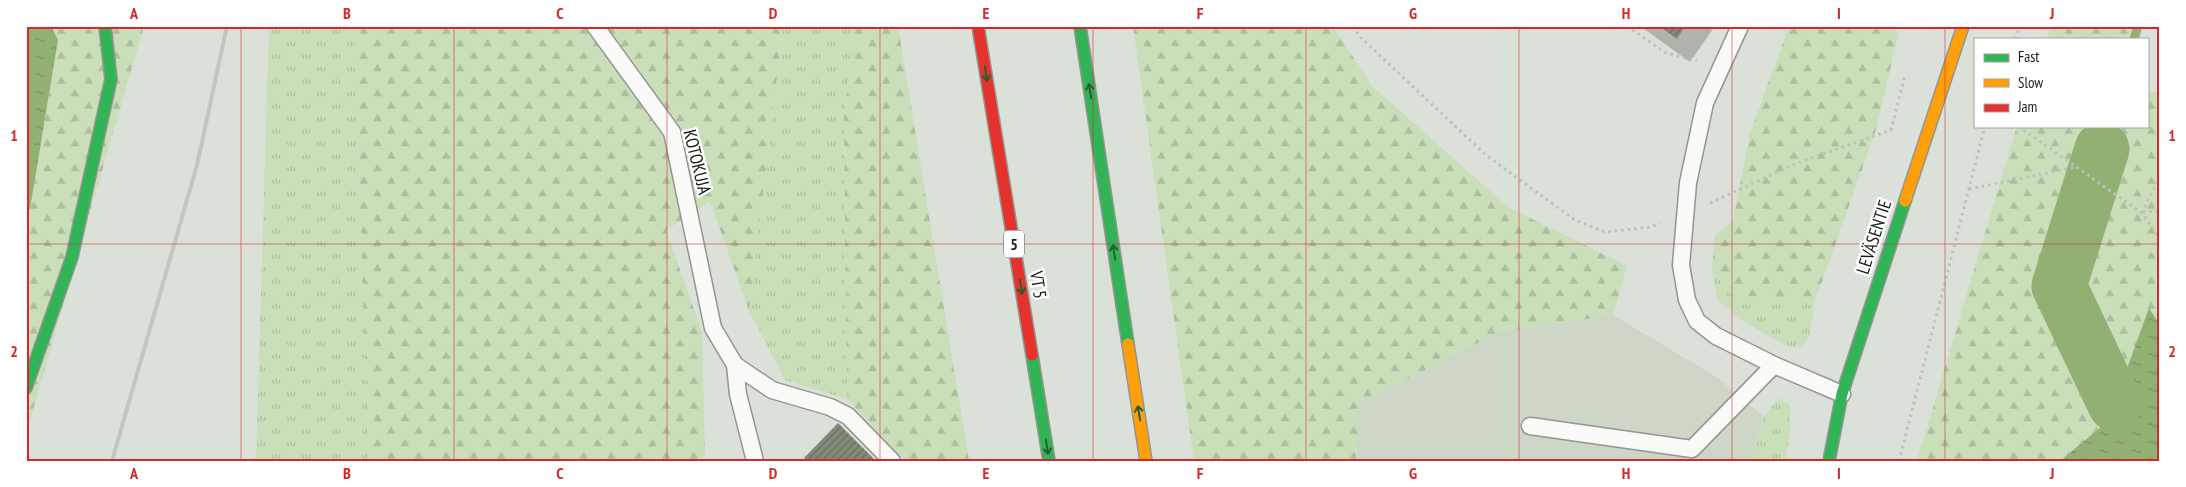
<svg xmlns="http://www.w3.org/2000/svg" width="2186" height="487" font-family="'PT Sans Narrow',sans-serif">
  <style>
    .built { fill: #ced6c8 }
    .grass { fill: url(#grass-tufts) }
    .forest { fill: url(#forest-firs) }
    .water { fill: url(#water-ripples) }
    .shadow { fill: #0003 }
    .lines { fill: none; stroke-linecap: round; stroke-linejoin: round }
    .stream { stroke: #93b074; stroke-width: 9 }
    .river { stroke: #93b074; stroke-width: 55 }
    .building { fill: url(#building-hatch) }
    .lane-casing { stroke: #929690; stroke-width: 19 }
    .fast-casing { stroke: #929690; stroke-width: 14 }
    .slow-casing { stroke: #929690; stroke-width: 14 }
    .jam-casing { stroke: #929690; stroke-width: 14 }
    .path { stroke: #bec0bd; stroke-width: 3; stroke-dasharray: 2.5 4; stroke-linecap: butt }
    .lane { stroke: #fafaf9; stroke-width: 16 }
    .fast { stroke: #30b455; stroke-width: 11 }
    .slow { stroke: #ff9f0a; stroke-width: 11 }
    .jam { stroke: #e5322d; stroke-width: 11 }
    .rail { stroke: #c3c5c3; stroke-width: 4 }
    .oneway { stroke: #236032 }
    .grid { fill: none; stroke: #d62828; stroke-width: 1; stroke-opacity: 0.55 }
    .labels { text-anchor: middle; stroke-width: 5; stroke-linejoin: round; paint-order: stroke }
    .shield { fill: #fff; stroke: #5e605c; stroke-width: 1 }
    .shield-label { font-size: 16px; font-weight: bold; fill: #191c16 }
    .street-label { font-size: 18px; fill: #191c16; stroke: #fff }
    .neatline { fill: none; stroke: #d62828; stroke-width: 2 }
    .grid-label { font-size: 16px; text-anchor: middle; font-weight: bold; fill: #d62828 }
  </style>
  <defs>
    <pattern id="grass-tufts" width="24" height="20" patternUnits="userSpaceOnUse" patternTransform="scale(1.25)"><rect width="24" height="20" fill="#cadeb9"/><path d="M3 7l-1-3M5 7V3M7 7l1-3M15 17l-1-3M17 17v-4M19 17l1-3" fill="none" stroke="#adbe9e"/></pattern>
    <pattern id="forest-firs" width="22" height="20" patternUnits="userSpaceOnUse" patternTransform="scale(1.25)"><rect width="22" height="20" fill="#cadeb9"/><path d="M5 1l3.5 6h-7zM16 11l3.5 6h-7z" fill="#adbe9e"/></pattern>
    <pattern id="water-ripples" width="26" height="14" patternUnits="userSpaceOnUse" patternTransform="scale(1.25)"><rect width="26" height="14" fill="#93b074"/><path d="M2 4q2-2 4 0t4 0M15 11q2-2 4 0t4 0" fill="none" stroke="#778e5e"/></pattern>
    <pattern id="building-hatch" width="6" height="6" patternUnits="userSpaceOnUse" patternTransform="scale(1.25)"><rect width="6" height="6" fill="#828a7a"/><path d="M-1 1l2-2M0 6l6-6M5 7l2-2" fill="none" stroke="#6a7063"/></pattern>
  </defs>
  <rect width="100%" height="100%" fill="#dbe0d8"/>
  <path class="built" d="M1613,315L1718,378L1764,417L1751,461H1356L1359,403L1500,332Z"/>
  <path class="grass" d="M269,26H354L369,461H256Z
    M783,26H854L844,116L847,399L785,380L749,311Z
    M1712,270L1733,295L1815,301L1809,338L1800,348L1785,345L1741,320L1717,299Z
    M1778,398L1790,405V432L1785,461H1751L1764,417Z"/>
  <path class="forest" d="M51,26H144L26,434V212L30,209L58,40Z
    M354,26H783L749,311L710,201L666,230L702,332L705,454L698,461H369Z
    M854,26H898L969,461H906L847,399L844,116Z
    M1133,26H1333L1372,86L1508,207L1627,266L1613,315L1500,332L1360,403L1356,461H1194Z
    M1789,26H1885L1899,32L1875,133L1815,301L1733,295L1712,270L1715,235L1733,220L1750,133Z
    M2051,26H2133V39H2046Z
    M2147,92H2160V325L2150,309L2108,421L2060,461H1917L2017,126H2147Z"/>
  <path class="water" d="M26,26H51L58,40L30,209L26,212Z
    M2149,308L2160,325V461H2060L2108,421Z"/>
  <path class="shadow" d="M1640,26H1715L1690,62Z"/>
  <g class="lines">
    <path class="stream" d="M2134,39L2138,26
      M2102,149L2109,126"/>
    <path class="river" d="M2102,149L2059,286L2115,404"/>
  </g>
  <path class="building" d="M1659,26H1685L1677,39Z
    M838,423L876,461H806L804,458Z"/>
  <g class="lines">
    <g class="lane-casing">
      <path id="lane" d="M595,26L672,132L713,328L735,365L738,394L755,461
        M1740,26L1705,103L1688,183L1681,265L1687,300L1697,321L1716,336L1774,365L1842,394
        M735,365L772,390L830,407L848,416L892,461
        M1530,426L1692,449L1774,365"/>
    </g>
    <g class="fast-casing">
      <path id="fast" d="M1080,26L1128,344
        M1032,355L1049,461
        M26,388L72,257L111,79L105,26
        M1829,461L1842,394L1905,201"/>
    </g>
    <g class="slow-casing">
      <path id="slow" d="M1905,201L1963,26
        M1128,344L1146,461"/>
    </g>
    <g class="jam-casing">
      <path id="jam" d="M978,26L1032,355"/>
    </g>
    <path class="path" d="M1353,26L1360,37L1487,156L1575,220L1605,232L1651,227L1660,223
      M1627,26L1666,53L1697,61
      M2015,39L2020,26
      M2018,126L2142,213L2160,239
      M1969,189L2077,167
      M1710,203L1795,164L1891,130L1905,75
      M2143,212L2160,211
      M2142,213L2160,175
      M1899,461L1985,126"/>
    <use href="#lane" class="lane"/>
    <use href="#fast" class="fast"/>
    <use href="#slow" class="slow"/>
    <use href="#jam" class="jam"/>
    <path class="rail" d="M112,461L197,165L227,26"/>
  </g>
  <defs><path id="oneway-shaft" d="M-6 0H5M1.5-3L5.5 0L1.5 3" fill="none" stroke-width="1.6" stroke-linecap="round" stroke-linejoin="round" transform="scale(1.25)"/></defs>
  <g class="oneway">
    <use href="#oneway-shaft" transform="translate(986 74) rotate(81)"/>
    <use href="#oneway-shaft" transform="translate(1090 91) rotate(-99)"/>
    <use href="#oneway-shaft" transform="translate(1114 252) rotate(-99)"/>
    <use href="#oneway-shaft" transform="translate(1021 287) rotate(81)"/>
    <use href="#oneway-shaft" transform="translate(1139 413) rotate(-99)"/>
    <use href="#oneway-shaft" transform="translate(1047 447) rotate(81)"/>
  </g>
  <path class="grid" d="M241,26V461M454,26V461M667,26V461M880,26V461M1093,26V461M1306,26V461M1519,26V461M1732,26V461M1945,26V461M26,244H2160"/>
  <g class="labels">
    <rect class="shield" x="1004" y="230.5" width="20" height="27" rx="4"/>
    <g class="shield-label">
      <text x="1014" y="250">5</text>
    </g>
    <g class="street-label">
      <text transform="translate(697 162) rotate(76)" y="6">KOTOKUJA</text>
      <text transform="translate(1874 237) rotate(-72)" y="6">LEVÄSENTIE</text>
      <text transform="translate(1038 285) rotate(81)" y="6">VT 5</text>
    </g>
  </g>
  <rect width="2186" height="487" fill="none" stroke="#ffffff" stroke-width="55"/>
  <rect x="1974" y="38" width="175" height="90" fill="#ffffff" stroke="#a3a4a2"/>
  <rect x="1984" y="54" width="25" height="8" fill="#30b455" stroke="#a3a4a2"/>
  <text x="2018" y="62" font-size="15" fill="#191c16">Fast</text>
  <rect x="1984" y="79" width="25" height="8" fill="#ff9f0a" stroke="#a3a4a2"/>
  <text x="2018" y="88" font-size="15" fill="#191c16">Slow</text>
  <rect x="1984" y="104" width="25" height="8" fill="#e5322d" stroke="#a3a4a2"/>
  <text x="2018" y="112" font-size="15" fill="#191c16">Jam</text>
  <rect x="28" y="28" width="2130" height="432" class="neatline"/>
  <g class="grid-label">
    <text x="134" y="19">A</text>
    <text x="347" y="19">B</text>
    <text x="560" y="19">C</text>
    <text x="773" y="19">D</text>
    <text x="986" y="19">E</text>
    <text x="1200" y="19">F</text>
    <text x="1413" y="19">G</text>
    <text x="1626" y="19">H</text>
    <text x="1839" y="19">I</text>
    <text x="2052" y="19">J</text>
    <text x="14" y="141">1</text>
    <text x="2172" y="141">1</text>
    <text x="14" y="357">2</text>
    <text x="2172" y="357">2</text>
    <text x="134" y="479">A</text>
    <text x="347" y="479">B</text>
    <text x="560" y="479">C</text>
    <text x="773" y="479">D</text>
    <text x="986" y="479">E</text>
    <text x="1200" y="479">F</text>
    <text x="1413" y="479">G</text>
    <text x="1626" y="479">H</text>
    <text x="1839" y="479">I</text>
    <text x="2052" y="479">J</text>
  </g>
</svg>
